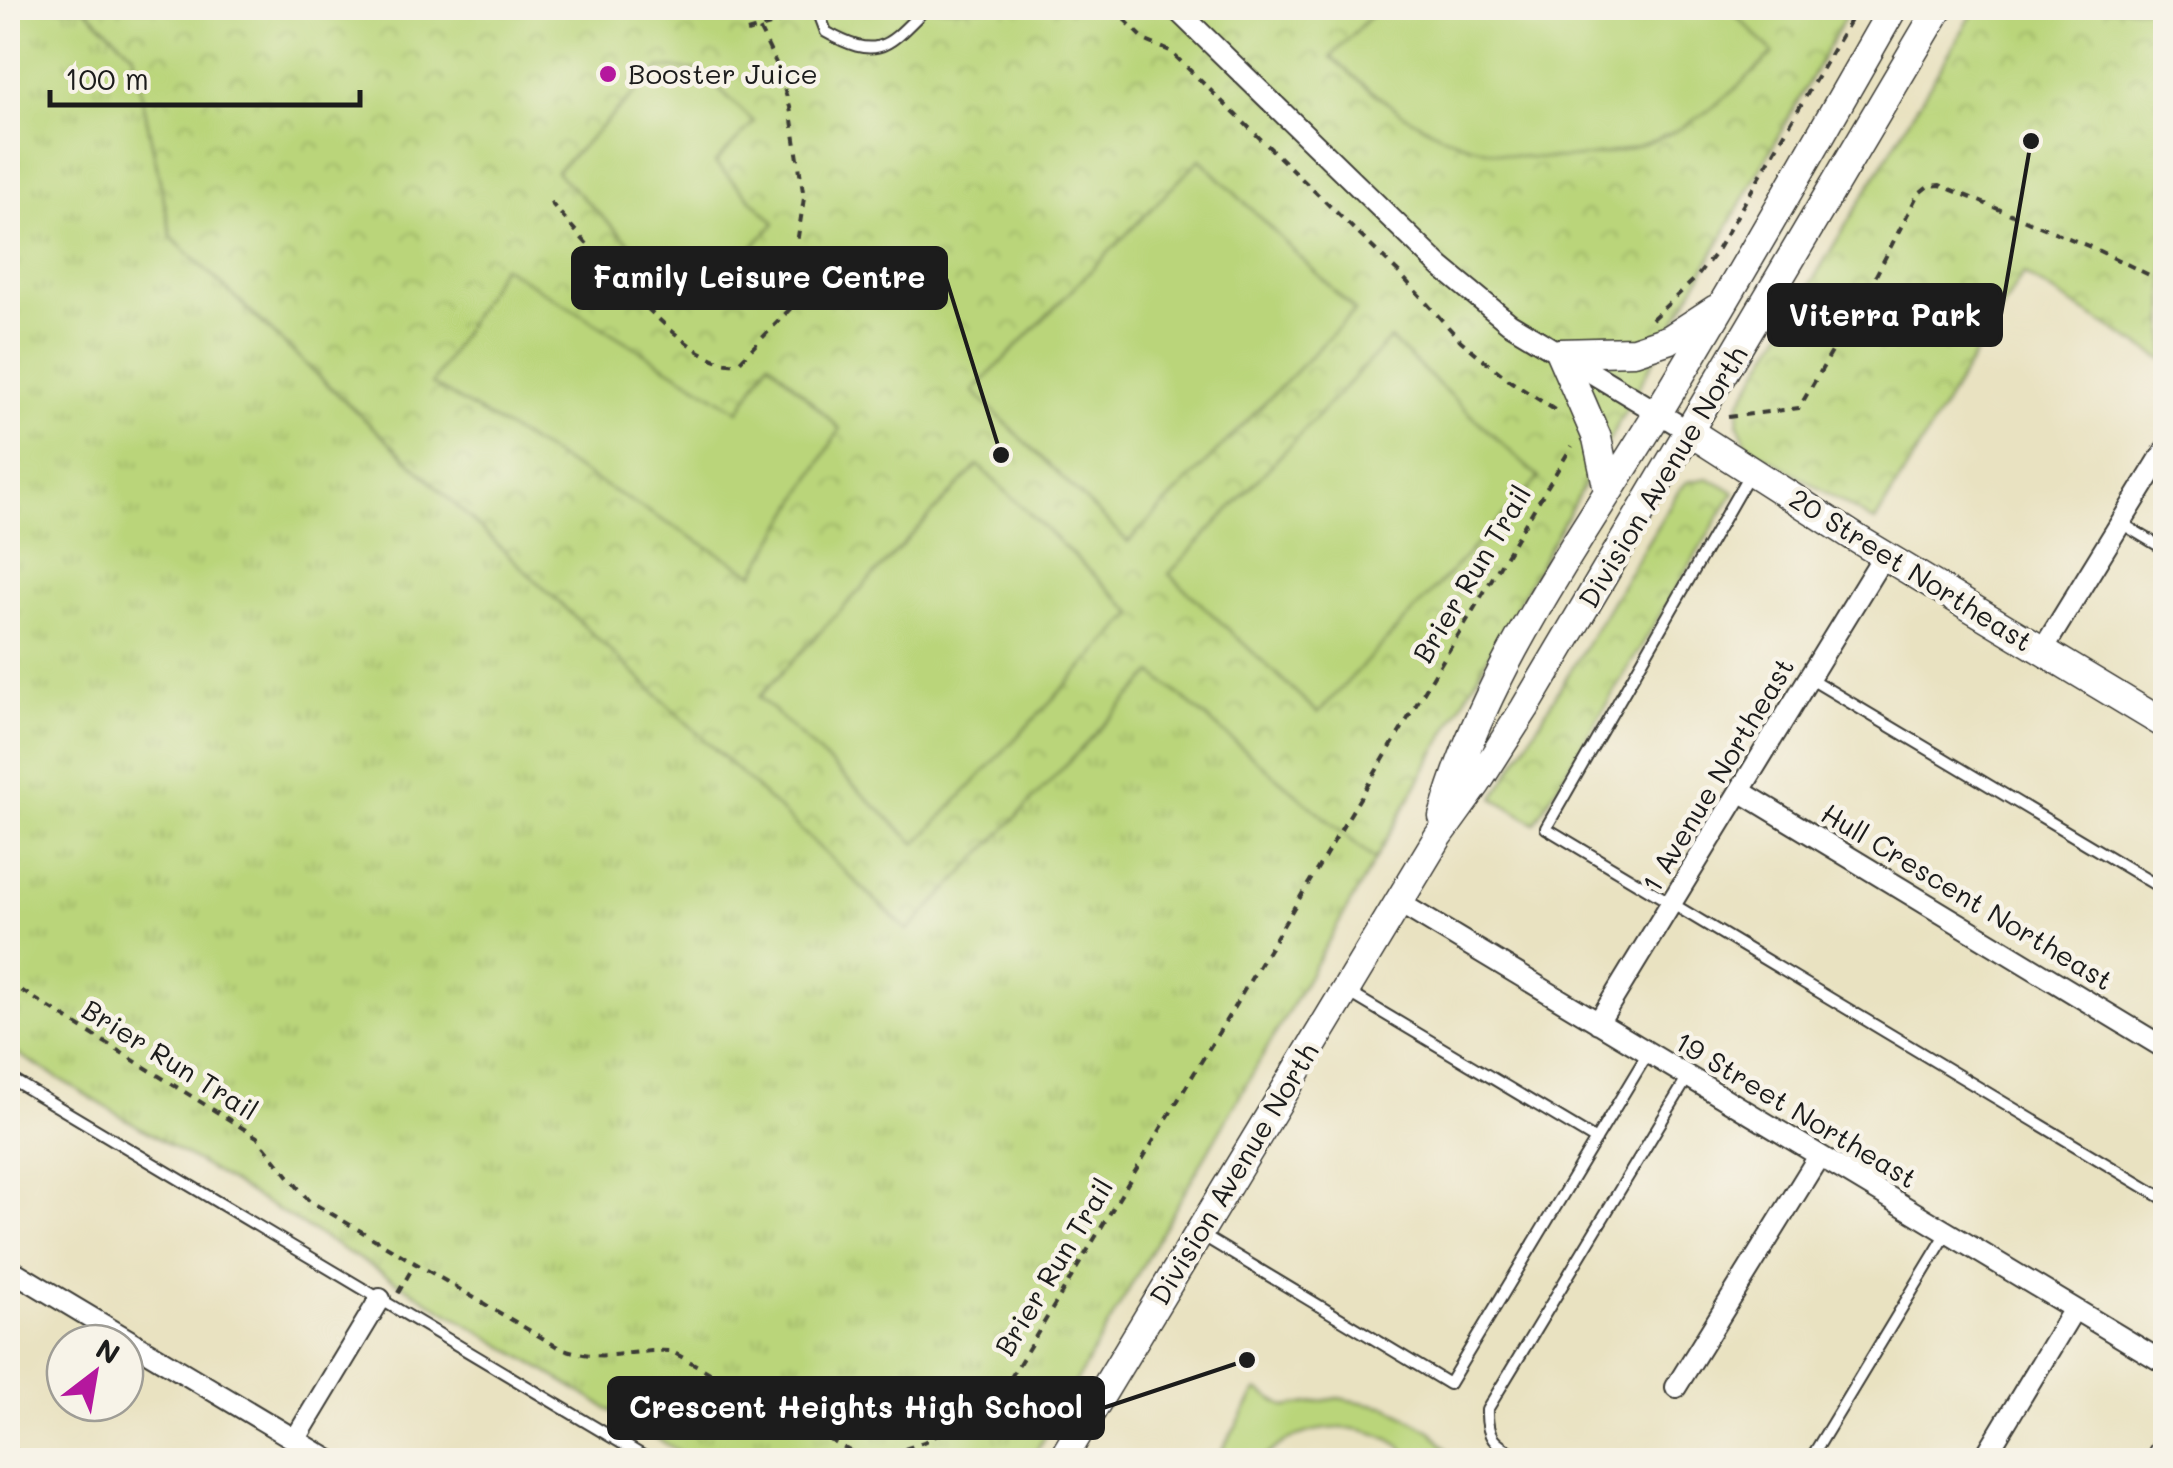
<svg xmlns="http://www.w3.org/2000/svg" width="2173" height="1468" font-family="Mali,sans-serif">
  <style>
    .grass { fill: url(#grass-tufts); stroke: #6b784b; stroke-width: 2.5 }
    .park { fill: url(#park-crowns); stroke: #6b784b; stroke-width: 2.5 }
    .garden { fill: #bad57a; stroke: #6b784b; stroke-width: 2.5 }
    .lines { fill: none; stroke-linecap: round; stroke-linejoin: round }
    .lane-casing { stroke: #3b3a35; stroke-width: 14 }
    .street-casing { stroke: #3b3a35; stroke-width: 24 }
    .secondary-casing { stroke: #3b3a35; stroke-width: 31 }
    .path { stroke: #3b3a35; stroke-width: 4; stroke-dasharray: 8 8; stroke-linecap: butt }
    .lane { stroke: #fff; stroke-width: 10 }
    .street { stroke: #fff; stroke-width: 20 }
    .secondary { stroke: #fff; stroke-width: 28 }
    .poi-dot { fill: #b5179e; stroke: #f7f3e8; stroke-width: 4 }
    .labels { text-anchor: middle; stroke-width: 9; stroke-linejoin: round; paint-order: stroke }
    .poi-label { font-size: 28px; fill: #1c1c1c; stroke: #f7f3e8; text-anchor: start }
    .street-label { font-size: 28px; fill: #1c1c1c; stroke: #f7f3e8 }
    .leader { fill: none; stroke: #1c1c1c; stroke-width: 4 }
    .callout-dot { fill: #1c1c1c; stroke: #f7f3e8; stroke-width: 4 }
    .callout { fill: #1c1c1c; stroke: #1c1c1c; stroke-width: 4 }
    .callout-label { font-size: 30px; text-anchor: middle; font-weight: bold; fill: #fff }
  </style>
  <defs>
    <pattern id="grass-tufts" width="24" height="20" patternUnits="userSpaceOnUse" patternTransform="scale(2.5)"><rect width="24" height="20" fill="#bad57a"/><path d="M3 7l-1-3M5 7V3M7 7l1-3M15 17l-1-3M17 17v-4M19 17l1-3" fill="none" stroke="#9fb669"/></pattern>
    <pattern id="park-crowns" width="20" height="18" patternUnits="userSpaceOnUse" patternTransform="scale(2.5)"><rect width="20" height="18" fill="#bad57a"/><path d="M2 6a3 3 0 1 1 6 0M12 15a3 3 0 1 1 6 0" fill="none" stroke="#9fb669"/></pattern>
  </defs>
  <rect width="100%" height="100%" fill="#f7f3e8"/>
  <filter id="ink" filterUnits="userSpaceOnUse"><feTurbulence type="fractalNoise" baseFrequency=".01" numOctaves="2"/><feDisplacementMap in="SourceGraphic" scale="20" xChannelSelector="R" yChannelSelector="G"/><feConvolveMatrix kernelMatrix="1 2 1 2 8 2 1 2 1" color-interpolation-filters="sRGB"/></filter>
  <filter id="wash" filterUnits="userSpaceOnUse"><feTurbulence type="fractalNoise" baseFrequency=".0048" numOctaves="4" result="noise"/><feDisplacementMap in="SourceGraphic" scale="40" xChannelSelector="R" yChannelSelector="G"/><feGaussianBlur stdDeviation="2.25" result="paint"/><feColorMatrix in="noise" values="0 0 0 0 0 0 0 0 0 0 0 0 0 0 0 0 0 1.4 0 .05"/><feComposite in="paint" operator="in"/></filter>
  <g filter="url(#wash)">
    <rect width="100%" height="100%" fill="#e9e2c1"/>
    <path class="grass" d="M8,8H84L133,53L172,238L908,930L1153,672L1375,860L1031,1460H693L8,1048Z"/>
    <path class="park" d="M84,8H1850L1375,860L1153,673L908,931L172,238L133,53Z
      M1976,8H2165V361L2023,274L1875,522L1747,445L1738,424L1740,402Z
      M1708,478L1734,492L1535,823L1494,798L1677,493L1687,482Z"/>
    <path class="garden" d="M1378,8H1729L1773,53C1750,76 1726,99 1699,117C1625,167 1515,171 1435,132C1396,113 1364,85 1331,57Z
      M660,68L700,70L754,122L715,163L775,223L702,300L694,295L689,300L556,172Z
      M1200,159L1355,311L1128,542L973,391Z
      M502,266L739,411L769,361L840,429L754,574L432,384Z
      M1390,339L1539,478L1318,713L1169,574Z
      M978,465L1134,613L916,844L759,697Z
      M1257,1390L1286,1407L1338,1398L1388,1407L1432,1432L1455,1460H1415C1378,1416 1299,1419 1262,1460H1216Z"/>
  </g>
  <g filter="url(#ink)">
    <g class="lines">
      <g class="lane-casing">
        <path id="lane" d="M817,8L826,32C879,62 888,46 926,8
          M1751,471L1546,828L2166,1200
          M2121,523L2166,550
          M1809,678L2166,891
          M1348,992L1596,1140
          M8,1077L650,1460
          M1200,1234L1449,1384L1648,1053
          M8,1451L23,1460
          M1524,1460C1498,1445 1486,1443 1487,1410L1688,1077
          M1810,1460L1947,1233
          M2149,1460L2166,1431"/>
      </g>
      <g class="street-casing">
        <path id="street" d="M1175,8L1441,267L1509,323L1690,432
          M2042,651L2166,449
          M1740,791L2166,1049
          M1398,902L2166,1364
          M1598,1023L1884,555
          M8,1268L329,1460
          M1676,1387L1819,1156
          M295,1440L380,1299
          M1983,1460L2074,1309"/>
      </g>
      <g class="secondary-casing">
        <path id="secondary" d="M1690,432L1859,540L2166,725
          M1608,490L1597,438L1560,353L1634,351L1670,339L1716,309
          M1443,817C1484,670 1582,538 1660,409C1740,277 1817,142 1893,8
          M1062,1460L1438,837L1477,783L1525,708L1939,8"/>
      </g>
      <path class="path" d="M326,8H327
        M1113,8L1146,41L1170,51L1400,274L1461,341L1510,381L1558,412
        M747,32L803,15
        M550,202C581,235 694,378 739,362L790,309L798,293L797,243L804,198L790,107L776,63L759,28L760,8
        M1652,319L1696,278L1716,252L1857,8
        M1728,417L1799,408L1869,289L1918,194L1928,186L1940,185L2093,248L2166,283
        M8,982L257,1137L308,1200L556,1346C602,1365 625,1349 671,1351L855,1454C907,1463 976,1417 1010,1379L1572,446
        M398,1293L416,1262"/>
      <use href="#lane" class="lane"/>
      <use href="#street" class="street"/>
      <use href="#secondary" class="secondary"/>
    </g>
  </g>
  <circle class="poi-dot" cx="608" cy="74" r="10"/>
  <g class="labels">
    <g class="poi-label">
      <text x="628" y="84">Booster Juice</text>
    </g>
    <g class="street-label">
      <text transform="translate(1663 477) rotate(-59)" y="10">Division Avenue North</text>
      <text transform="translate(1911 570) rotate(32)" y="10">20 Street Northeast</text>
      <text transform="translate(1472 574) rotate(-59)" y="10">Brier Run Trail</text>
      <text transform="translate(1718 775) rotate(-59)" y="10">1 Avenue Northeast</text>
      <text transform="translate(1967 897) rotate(31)" y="10">Hull Crescent Northeast</text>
      <text transform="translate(170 1060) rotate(32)" y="10">Brier Run Trail</text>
      <text transform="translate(1796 1110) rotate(31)" y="10">19 Street Northeast</text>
      <text transform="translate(1234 1174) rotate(-59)" y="10">Division Avenue North</text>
      <text transform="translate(1054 1267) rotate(-59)" y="10">Brier Run Trail</text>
    </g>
  </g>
  <path class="leader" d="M1001 455L946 278M2031 141L2001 315M1247 1360L1103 1408"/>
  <g class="callout-dot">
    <circle cx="1001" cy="455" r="10"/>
    <circle cx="2031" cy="141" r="10"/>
    <circle cx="1247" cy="1360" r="10"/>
  </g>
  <g class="callout">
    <rect x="573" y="248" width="373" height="60" rx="10"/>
    <rect x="1769" y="285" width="232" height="60" rx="10"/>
    <rect x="609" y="1378" width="494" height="60" rx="10"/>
  </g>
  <g class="callout-label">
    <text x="759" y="288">Family Leisure Centre</text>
    <text x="1885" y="326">Viterra Park</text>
    <text x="856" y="1418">Crescent Heights High School</text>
  </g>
  <rect width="2173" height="1468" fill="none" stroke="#f7f3e8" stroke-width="40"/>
  <g transform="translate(95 1373) rotate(31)"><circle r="48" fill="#f7f3e8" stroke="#9f9d96" stroke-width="2.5"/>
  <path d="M0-8L18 38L0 25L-18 38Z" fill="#b5179e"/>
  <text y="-15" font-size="28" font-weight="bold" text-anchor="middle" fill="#1c1c1c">N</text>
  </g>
  <path d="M50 90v15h310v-15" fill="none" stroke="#1c1c1c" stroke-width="5"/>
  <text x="65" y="90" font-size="30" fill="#1c1c1c" stroke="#f7f3e8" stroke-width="8" paint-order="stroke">100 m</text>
</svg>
